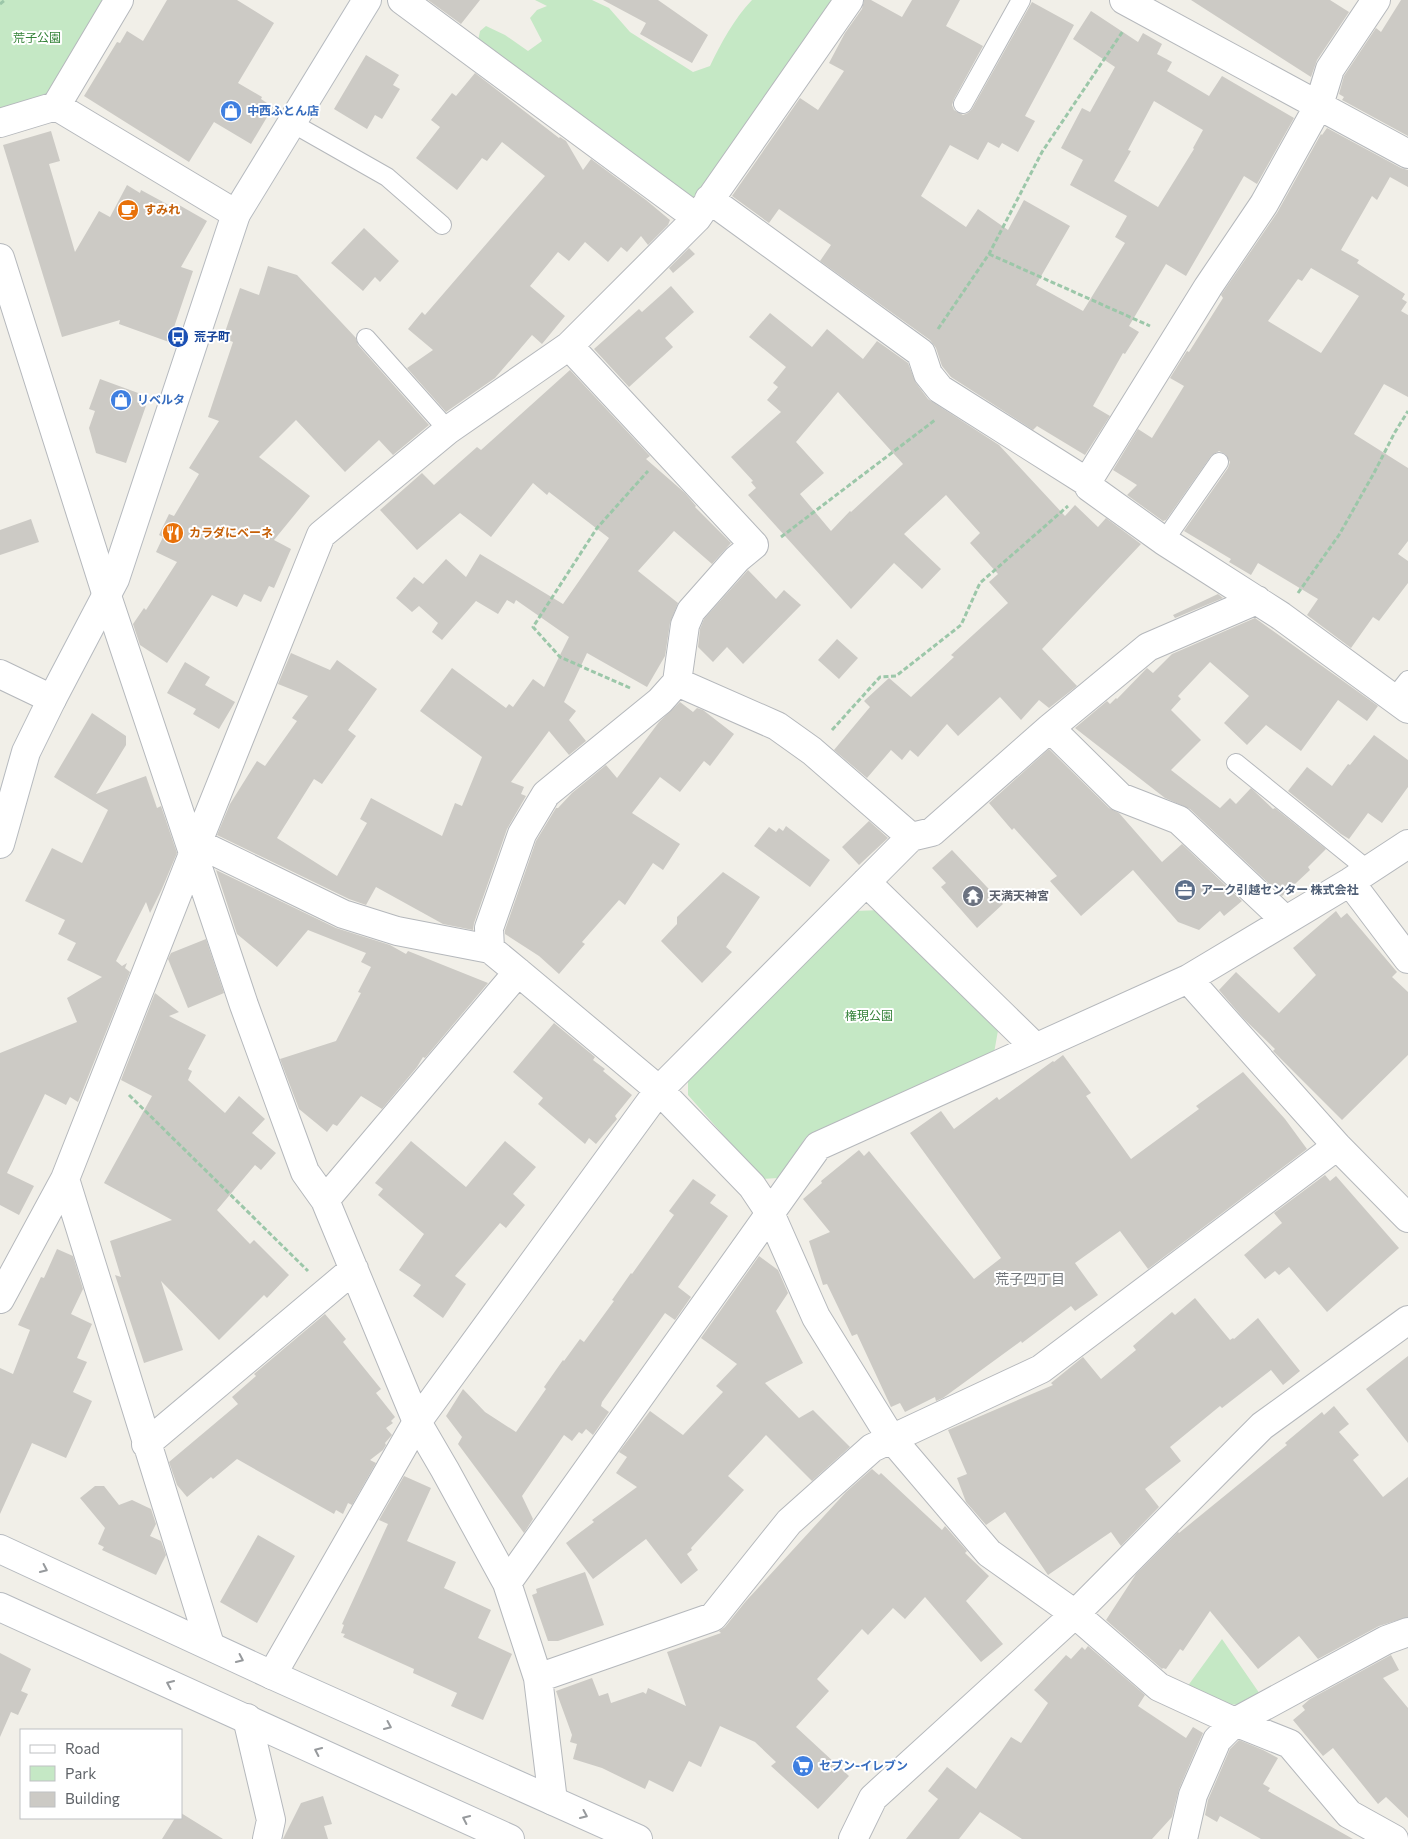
<svg xmlns="http://www.w3.org/2000/svg" width="1408" height="1839" font-family="Commissioner,'Noto Sans JP',sans-serif">
  <style>
    .green { fill: #c5e8c5 }
    .building { fill: #cccac5; fill-rule: evenodd }
    .lines { fill: none; stroke-linecap: round; stroke-linejoin: round }
    .lane-casing { stroke: #b5b8bc; stroke-width: 20 }
    .street-casing { stroke: #b5b8bc; stroke-width: 30 }
    .secondary-casing { stroke: #b6babf; stroke-width: 30 }
    .path { stroke: #9cc7a9; stroke-width: 3; stroke-dasharray: 5 2.5; stroke-linecap: butt }
    .lane { stroke: #fff; stroke-width: 18 }
    .street { stroke: #fff; stroke-width: 28 }
    .secondary { stroke: #fff; stroke-width: 28 }
    .oneway { stroke: #979a9d }
    .labels { text-anchor: middle; stroke-width: 4; stroke-linejoin: round; paint-order: stroke }
    .park-label { font-size: 12px; fill: #348238; stroke: #fff }
    .shop-label { font-size: 12px; font-weight: bold; fill: #366cbe; stroke: #fff; text-anchor: start }
    .food-label { font-size: 12px; font-weight: bold; fill: #c56008; stroke: #fff; text-anchor: start }
    .transit-label { font-size: 12px; font-weight: bold; fill: #164399; stroke: #fff; text-anchor: start }
    .service-label { font-size: 12px; font-weight: bold; fill: #4e5e75; stroke: #fff; text-anchor: start }
    .worship-label { font-size: 12px; font-weight: bold; fill: #5b616d; stroke: #fff; text-anchor: start }
    .neighbourhood-label { font-size: 14px; fill: #70757a; stroke: #fff }
  </style>
  <rect width="100%" height="100%" fill="#f1efe8"/>
  <path class="green" d="M0,0H104L47,94L43,97L0,109Z
    M535,0H592L609,8L630,32L693,72L710,66C721,43 734,19 752,0H835L692,200L478,41L480,31L486,26L505,35L528,51L542,41L530,18L537,10L547,6Z
    M882,910L999,1025L994,1053L806,1137L778,1178L762,1179L688,1095V1079L854,911Z
    M1222,1639L1262,1697L1249,1704L1220,1705L1187,1687Z"/>
  <path class="building" d="M167,0H237L274,23L238,83L262,97L261,99L273,107L251,144L214,122L189,162L84,96L117,42L120,43L127,31L143,41Z
    M428,0H480L461,24Z
    M603,0H658L708,35L692,63L640,34L646,23Z
    M864,0H871L902,17L912,0H960L946,26L983,46L954,99L952,105L954,110L963,115L968,113L972,109L1032,2L1074,25L1025,116L1035,121L1018,152L1002,143L999,148L988,142L978,160L950,145L921,196L966,227L978,209L1008,230L1024,200L1070,226L1036,285L1083,311L1125,243L1115,237L1127,216L1070,185L1083,160L1061,148L1082,108L1090,112L1115,67L1073,39L1091,11L1138,42L1143,33L1162,44L1157,54L1172,62L1167,71L1209,96L1222,76L1294,118L1257,184L1244,176L1186,276L1166,264L1129,326L1139,332L1125,354L1123,353L1093,406L1110,416L1085,455L1037,426L1033,430L951,377L942,366L936,348L930,340L820,261L831,245L779,209L769,223L732,196L800,98L818,110L844,71L829,63L845,33L862,9ZM1154,101L1203,130L1193,148L1194,149L1158,207L1114,181L1131,151L1128,150Z
    M1191,0H1330L1349,12L1317,60L1311,77Z
    M1401,0H1408V136L1342,100L1344,97L1339,94L1344,76L1376,28L1381,32Z
    M366,55L399,75L393,85L400,89L382,119L375,115L367,129L334,109Z
    M475,73L559,138L560,137L566,141L583,170L591,159L646,200L670,220L668,225L648,245L641,236L627,252L621,247L608,262L585,242L569,261L558,252L530,286L565,316L542,344L532,335L495,378L446,412L407,368L433,350L408,329L422,312L425,315L545,176L502,142L487,161L482,158L457,190L416,158L440,127L431,120L452,93L456,96Z
    M1327,128L1401,168L1408,170V187L1390,177L1377,200L1372,196L1341,250L1359,260L1357,263L1405,294L1402,299L1407,302L1401,311L1408,315V397L1384,384L1354,434L1408,468V541L1398,554L1408,561V583L1379,621L1373,617L1351,648L1307,615L1318,599L1258,563L1251,575L1229,562L1231,559L1184,531L1228,468L1230,462L1225,454L1219,451L1211,456L1166,520L1163,521L1127,495L1137,485L1113,470L1138,429L1152,438L1184,386L1170,378L1187,351L1189,352L1223,298L1221,295L1277,213L1321,134L1322,135ZM1311,268L1359,296L1321,353L1268,321L1298,279L1302,281Z
    M51,131L60,161L49,164L75,252L99,211L110,217L127,185L140,193L141,190L176,209L179,205L207,221L181,267L193,271L169,342L119,324L120,320L62,337L3,145Z
    M364,228L399,261L380,282L375,277L363,291L331,263Z
    M689,248L695,254L673,273L669,268Z
    M268,266L297,275L356,338L358,345L429,425L393,455L379,440L345,472L296,420L259,457L310,496L274,540L291,549L274,588L269,586L261,602L244,594L237,607L212,595L167,663L140,645L133,624L144,608L146,610L177,562L156,552L163,537L159,535L169,514L174,516L199,474L189,468L219,421L208,417L233,342L223,338L240,288L259,295Z
    M671,286L694,312L665,338L673,347L629,387L594,349L639,309L642,312Z
    M770,313L812,347L827,329L863,359L877,341L908,363L916,383L928,399L999,445L1065,516L1075,505L1098,527L1106,518L1141,544L1042,649L1077,686L1049,708L1039,700L1021,720L1000,697L958,736L947,724L918,757L910,750L902,760L891,750L867,778L834,750L870,707L864,701L889,678L911,697L954,657L951,655L1008,603L989,582L998,574L970,543L980,533L946,495L904,534L941,569L922,589L894,563L851,609L748,495L756,488L751,482L753,481L731,457L781,412L767,400L778,387L773,383L786,367L749,337ZM838,392L903,464L851,512L850,511L831,531L800,494L824,473L796,442Z
    M570,370L650,456L646,459L685,493L696,506L695,507L731,543L712,564L674,531L638,571L678,603L670,623L665,656L647,687L587,653L564,702L576,711L569,720L586,741L569,755L549,731L511,782L524,787L521,794L526,796L507,829L474,923L473,930L443,924L376,887L366,905L349,899L217,835L230,804L257,761L265,766L297,721L292,718L308,696L278,684L291,653L330,670L337,660L377,689L348,730L356,736L322,784L314,779L277,838L337,876L367,823L360,819L371,798L442,836L455,803L462,806L482,757L420,711L452,668L506,708L509,704L513,707L533,679L544,687L569,637L516,600L514,604L507,600L498,614L476,601L442,640L432,632L438,623L419,606L412,612L396,598L414,577L423,584L446,559L466,577L480,554L563,604L609,538L549,492L547,495L533,483L491,537L460,513L417,550L380,510L422,473L434,485L477,447L481,450Z
    M100,379L149,397L126,463L96,453L89,428L95,411L89,409Z
    M31,519L39,542L0,555V530Z
    M748,570L776,599L784,590L801,605L743,664L727,647L713,662L698,647L700,629L704,619Z
    M1218,594L1223,598L1175,618L1173,615Z
    M1255,618L1378,706L1367,721L1338,700L1301,751L1266,725L1247,745L1224,723L1249,696L1210,662L1178,696L1181,699L1171,710L1201,740L1171,770L1220,808L1230,798L1236,804L1251,788L1273,809L1275,808L1326,849L1308,867L1310,870L1282,896L1190,809L1165,798L1075,728L1107,701L1110,704L1116,698L1117,699L1147,668L1153,673L1172,654Z
    M837,639L858,658L839,679L818,660Z
    M185,662L210,677L205,685L235,702L219,729L193,714L196,709L167,693Z
    M680,702L693,712L697,708L703,710L734,734L710,766L704,761L680,792L660,777L632,813L680,844L663,870L653,863L625,905L619,900L582,942L585,944L559,974L539,956L505,934V930L536,841L556,808H558L572,793L606,765L617,778L659,722Z
    M92,713L126,736V745L96,794L146,776L157,808L161,806L177,853L161,891L150,913L146,902L116,961L122,966L127,963L125,968L130,972L78,1102L70,1097L66,1105L45,1094L7,1173L34,1186L19,1215L0,1205V1053L77,1022L67,998L102,977L67,960L76,943L58,934L65,920L25,901L52,848L82,863L108,810L54,777Z
    M1374,735L1408,760V787L1382,823L1368,813L1349,839L1341,834L1288,791L1307,767L1332,786L1348,764L1350,765Z
    M1049,749L1109,808L1119,813L1162,862L1182,844L1242,901L1224,916L1220,911L1199,930L1178,922L1133,870L1081,916L1050,881L1057,876L1014,828L1012,830L989,803Z
    M869,821L888,838L859,865L842,847Z
    M786,826L830,860L810,887L754,846L769,827L776,832L779,828L783,831Z
    M952,850L1003,904L977,928L941,887L946,883L932,868Z
    M216,870L336,928L390,945L406,954L408,951L488,983L425,1058L423,1057L417,1067L382,1109L361,1096L337,1126L333,1124L327,1132L299,1109L280,1059L336,1041L361,993L358,992L371,967L361,962L366,953L308,930L277,967L237,934Z
    M723,872L760,897L726,947L732,952L702,983L661,941L677,924V917Z
    M1336,911L1341,918L1347,913L1397,972L1392,977L1408,992V1055L1342,1120L1273,1051L1275,1049L1244,1019L1219,990L1236,972L1279,1013L1316,975L1293,948Z
    M206,939L224,993L188,1008L168,959L171,953Z
    M155,993L179,1012L169,1016L206,1035L188,1069L192,1071L188,1080L225,1113L239,1096L265,1119L252,1133L276,1153L261,1170L255,1165L217,1210L250,1244L254,1240L289,1275L267,1298L264,1295L219,1340L161,1281L183,1350L144,1363L115,1275L121,1277L110,1241L172,1220L104,1183L152,1096L121,1080Z
    M554,1023L595,1057L593,1060L605,1069L603,1071L632,1095L615,1116L617,1119L596,1144L589,1138L585,1144L538,1104L543,1098L513,1072Z
    M1063,1055L1091,1093L1086,1096L1131,1159L1199,1109L1196,1106L1243,1072L1285,1119L1307,1149L1148,1269L1120,1231L1075,1263L1098,1295L1075,1311L1071,1306L1022,1343L1021,1341L943,1398L936,1401L935,1397L905,1412L900,1403L891,1407L857,1334L852,1336L827,1284L823,1285L809,1241L830,1232L803,1199L822,1183L821,1181L859,1150L864,1156L869,1151L974,1279L1001,1258L910,1133L941,1111L954,1129L997,1097L999,1100L1053,1061L1054,1062Z
    M411,1141L466,1187L505,1141L536,1167L513,1194L525,1205L506,1228L500,1223L455,1276L466,1284L443,1318L413,1296L421,1285L399,1270L424,1234L378,1195L383,1189L375,1183Z
    M1325,1175L1330,1181L1336,1176L1399,1248L1327,1312L1289,1267L1279,1275L1275,1271L1265,1279L1244,1255L1282,1223L1274,1213Z
    M693,1179L716,1195L710,1203L728,1216L678,1287L691,1297L675,1320L665,1313L602,1402L601,1406L609,1412L593,1435L586,1429L582,1434L579,1432L572,1441L564,1435L522,1496L533,1519L524,1533L458,1444L462,1437L446,1416L463,1389L485,1412L516,1432L546,1389L544,1387L563,1360L564,1361L580,1339L584,1342L614,1301L612,1300L631,1273L632,1274L674,1215L669,1211Z
    M57,1249L73,1256L83,1289L71,1314L92,1324L77,1358L87,1362L73,1392L92,1401L66,1458L32,1443L0,1514V1368L13,1374L30,1330L18,1325L41,1277L44,1278Z
    M759,1256L778,1270L788,1293L776,1311L803,1363L765,1383L799,1418L813,1410L850,1447L812,1481L766,1435L728,1476L744,1490L691,1548L692,1550L687,1554L698,1570L681,1584L646,1539L593,1579L566,1543L594,1522L592,1520L637,1487L616,1473L627,1457L619,1452L650,1411L683,1435L723,1392L716,1386L737,1364L701,1338Z
    M1195,1298L1230,1340L1233,1338L1234,1339L1258,1318L1300,1371L1283,1385L1271,1370L1222,1408L1220,1406L1170,1447L1181,1461L1145,1489L1159,1507L1121,1546L1111,1532L1048,1575L1005,1512L986,1525L966,1502L957,1478L967,1474L948,1430L1053,1385L1051,1383L1083,1357L1101,1379L1136,1350L1133,1346L1172,1312L1175,1315Z
    M325,1314L346,1339L343,1342L381,1389L376,1393L395,1417L391,1421L393,1423L386,1428L392,1435L385,1443L386,1445L383,1450L370,1460L376,1463L352,1505L348,1503L343,1514L336,1510L334,1514L237,1459L213,1479L211,1477L187,1497L177,1485L169,1462L238,1404L232,1397L256,1376L254,1374Z
    M1408,1356V1443L1366,1389Z
    M1334,1406L1349,1424L1339,1432L1359,1455L1353,1460L1383,1497L1408,1477V1617L1379,1626L1318,1659L1299,1636L1258,1669L1210,1611L1183,1651L1180,1649L1166,1669L1163,1668L1162,1669L1106,1620L1136,1574L1178,1532L1179,1533L1287,1445L1285,1443L1322,1412L1324,1415Z
    M872,1469L879,1475L881,1473L942,1530L945,1526L967,1551L965,1553L989,1576L966,1601L1003,1644L981,1662L925,1597L905,1619L893,1608L868,1635L862,1629L817,1679L829,1691L796,1727L849,1776L818,1809L771,1766L776,1762L755,1742L720,1726L701,1767L689,1761L673,1792L649,1780L645,1789L602,1768L573,1759L577,1744L570,1742L572,1735L556,1691L592,1678L599,1696L608,1693L611,1703L643,1692L646,1694L648,1688L686,1706L667,1652L721,1633L719,1631L725,1627L746,1601L846,1492Z
    M404,1476L431,1488L407,1541L456,1562L444,1588L491,1610L478,1638L512,1654L483,1720L451,1706L457,1693L413,1673L414,1669L343,1637L345,1634L341,1633L344,1625L342,1624L388,1524L379,1520Z
    M95,1486H104L119,1505L132,1500L151,1509L156,1524L150,1536L161,1541L166,1555L156,1575L102,1550L104,1547L98,1544L105,1528L80,1498Z
    M258,1535L295,1556L257,1623L220,1602Z
    M585,1572L604,1625L558,1641H548L532,1595L537,1593L536,1589Z
    M1088,1646L1145,1695L1138,1706L1186,1738L1193,1727L1203,1733L1179,1789L1172,1817L1152,1839H1022L980,1812L959,1839H906L938,1799L928,1791L947,1767L976,1789L1011,1737L1021,1743L1048,1703L1034,1690L1066,1655L1071,1659L1082,1647L1085,1650Z
    M0,1653L31,1669L21,1691L28,1694L18,1715L11,1712L0,1737Z
    M1391,1655L1399,1670L1383,1678L1408,1708V1818L1386,1797L1378,1804L1333,1748L1323,1756L1293,1720L1305,1710L1302,1706L1310,1699Z
    M1239,1740L1263,1750L1278,1758L1263,1784L1270,1788L1268,1791L1353,1839H1261L1220,1816L1217,1822L1205,1815L1208,1800L1230,1749Z
    M323,1796L332,1824L324,1826L328,1839H283L301,1803Z
    M181,1813L223,1839H162L175,1818H181Z"/>
  <g class="lines">
    <g class="lane-casing">
      <path id="lane" d="M963,104L1021,0
        M292,123L387,177L442,225
        M366,338L448,430
        M1164,541L1219,462
        M1393,699L1408,680
        M1236,763L1368,870"/>
    </g>
    <g class="street-casing">
      <path id="street" d="M402,0L697,218
        M1124,0L1408,154
        M56,106L119,0
        M0,123L56,106L236,214
        M709,199L921,353L928,374L940,389L1087,482L1089,487L1164,541L1281,616L1408,709
        M0,258L107,596L244,1005L305,1172L325,1200L417,1422L445,1470L507,1583L538,1678L553,1801
        M1087,482L1208,287L1264,204L1319,105L1330,69L1376,0
        M0,674L52,699
        M677,682L777,726L812,751L911,837
        M1050,728L1120,797L1179,820L1285,920
        M197,843L343,914L397,931L490,949L518,972L659,1090L752,1186L770,1213L816,1317L891,1438L989,1553L1075,1614L1159,1687L1235,1722L1290,1744L1349,1814L1394,1839
        M866,882L1035,1047
        M1350,882L1408,959
        M490,949L489,928L522,834L546,794L660,701L677,682L685,625L691,611L737,559L754,545L569,346
        M1188,979L1337,1146L1408,1218
        M65,1179L210,1645
        M325,1200L518,972
        M0,1299L65,1179L193,854L321,535L448,430L569,346L697,218L849,0
        M146,1444L354,1269
        M507,1583L818,1146L1188,979L1350,882L1408,844
        M272,1675L417,1422L659,1090L911,837L932,832L1050,728L1148,647L1257,600
        M538,1678L713,1617L789,1522L872,1448L1041,1369L1337,1146
        M247,1718L271,1820L267,1839
        M853,1839L873,1798L1075,1614L1262,1426L1408,1320
        M1183,1839L1193,1795L1217,1740L1235,1722L1386,1640L1408,1632"/>
    </g>
    <g class="secondary-casing">
      <path id="secondary" d="M0,844L26,752L52,699L115,579L236,214L367,0
        M0,1549L272,1675L638,1839
        M0,1607L510,1839"/>
    </g>
    <path class="path" d="M0,4L5,0
      M989,254L1150,326
      M938,329L989,254L1042,152L1123,31
      M781,537L935,420
      M1298,593L1339,535L1374,473L1395,432L1408,411
      M630,688L560,657L533,627L597,528L648,471
      M832,730L880,677L896,676L961,625L980,583L1068,506
      M129,1095L308,1271"/>
    <use href="#lane" class="lane"/>
    <use href="#street" class="street"/>
    <use href="#secondary" class="secondary"/>
  </g>
  <defs><path id="oneway-chevron" d="M-2-3.5L2.5 0L-2 3.5" fill="none" stroke-width="1.6" stroke-linecap="round" stroke-linejoin="round" transform="scale(1.25)"/></defs>
  <g class="oneway">
    <use href="#oneway-chevron" transform="translate(44 1569) rotate(25)"/>
    <use href="#oneway-chevron" transform="translate(240 1659) rotate(25)"/>
    <use href="#oneway-chevron" transform="translate(170 1684) rotate(-156)"/>
    <use href="#oneway-chevron" transform="translate(388 1726) rotate(24)"/>
    <use href="#oneway-chevron" transform="translate(318 1751) rotate(-155)"/>
    <use href="#oneway-chevron" transform="translate(584 1815) rotate(24)"/>
    <use href="#oneway-chevron" transform="translate(466 1819) rotate(-155)"/>
  </g>
  <defs>
    <g id="shop-disc" transform="scale(1.125)"><circle r="9.5" fill="#3f7fe0" stroke="#fff"/><path d="M-5-2.5h2.3a2.7 3.5 0 0 1 5.4 0H5L5.5 6h-11ZM-1.5-2.5h3a1.5 2.3 0 0 0-3 0Z" fill="#fff"/></g>
    <g id="cafe-disc" transform="scale(1.125)"><circle r="9.5" fill="#e8710a" stroke="#fff"/><path d="M-5.5-4.5H6V0H3Q3 3.5 0 3.5H-2.5Q-5.5 3.5-5.5 0ZM3-3.2v2h1.7v-2ZM-6 4.5H4V6H-6Z" fill="#fff"/></g>
    <g id="bus-disc" transform="scale(1.125)"><circle r="9.5" fill="#1a4fb4" stroke="#fff"/><path d="M-5-6H5V4H4V6H2V4H-2V6H-4V4H-5ZM-3.5-4V0h7V-4ZM-3.5 1.2v1.5H-2V1.2ZM2 1.2v1.5H3.5V1.2Z" fill="#fff"/></g>
    <g id="restaurant-disc" transform="scale(1.125)"><circle r="9.5" fill="#e8710a" stroke="#fff"/><path d="M-5-6h1v4h1v-4h1v4h1v-4h1v5L-1.5 .5V6h-2V.5L-5-1ZM5-6V6H3V1.5H1.5Q1.5-4 5-6Z" fill="#fff"/></g>
    <g id="office-disc" transform="scale(1.125)"><circle r="9.5" fill="#5c6f8a" stroke="#fff"/><path d="M-6-3h4V-5.5h4V-3h4V5H-6ZM-1-4.5V-3h2v-1.5ZM-6 0V1H6V0Z" fill="#fff"/></g>
    <g id="temple-disc" transform="scale(1.125)"><circle r="9.5" fill="#6b7280" stroke="#fff"/><path d="M0-6L5-2H3V0L6.5 2.5H4V6H1.5V3h-3V6H-4V2.5H-6.5L-3 0V-2H-5Z" fill="#fff"/></g>
    <g id="supermarket-disc" transform="scale(1.125)"><circle r="9.5" fill="#3f7fe0" stroke="#fff"/><path d="M-6-5.5h2.5l.6 2H6L4.5 2H-2.5L-4.4-4H-6ZM-1.5 3.2a1.3 1.3 0 1 0 .1 0ZM3 3.2a1.3 1.3 0 1 0 .1 0Z" fill="#fff"/></g>
  </defs>
  <g fill-rule="evenodd">
    <use href="#shop-disc" x="231" y="111"/>
    <use href="#cafe-disc" x="128" y="210"/>
    <use href="#bus-disc" x="178" y="337"/>
    <use href="#shop-disc" x="121" y="400"/>
    <use href="#restaurant-disc" x="173" y="533"/>
    <use href="#office-disc" x="1185" y="890"/>
    <use href="#temple-disc" x="973" y="896"/>
    <use href="#supermarket-disc" x="803" y="1766"/>
  </g>
  <g class="labels">
    <g class="park-label">
      <text x="37" y="42">荒子公園</text>
      <text x="869" y="1020">権現公園</text>
    </g>
    <g class="shop-label">
      <text x="247" y="115">中西ふとん店</text>
      <text x="137" y="404">リベルタ</text>
      <text x="819" y="1770">セブン-イレブン</text>
    </g>
    <g class="food-label">
      <text x="144" y="214">すみれ</text>
      <text x="189" y="537">カラダにベーネ</text>
    </g>
    <g class="transit-label">
      <text x="194" y="341">荒子町</text>
    </g>
    <g class="service-label">
      <text x="1201" y="894">アーク引越センター 株式会社</text>
    </g>
    <g class="worship-label">
      <text x="989" y="900">天満天神宮</text>
    </g>
    <g class="neighbourhood-label">
      <text x="1030" y="1284">荒子四丁目</text>
    </g>
  </g>
  <rect x="20" y="1729" width="162" height="90" fill="#ffffff" stroke="#bfc1c3"/>
  <rect x="30" y="1745" width="25" height="8" fill="#ffffff" stroke="#bfc1c3"/>
  <text x="65" y="1754" font-size="15" fill="#5f6368">Road</text>
  <rect x="30" y="1766" width="25" height="15" fill="#c5e8c5" stroke="#bfc1c3"/>
  <text x="65" y="1779" font-size="15" fill="#5f6368">Park</text>
  <rect x="30" y="1792" width="25" height="15" fill="#cccac5" stroke="#bfc1c3"/>
  <text x="65" y="1804" font-size="15" fill="#5f6368">Building</text>
</svg>
